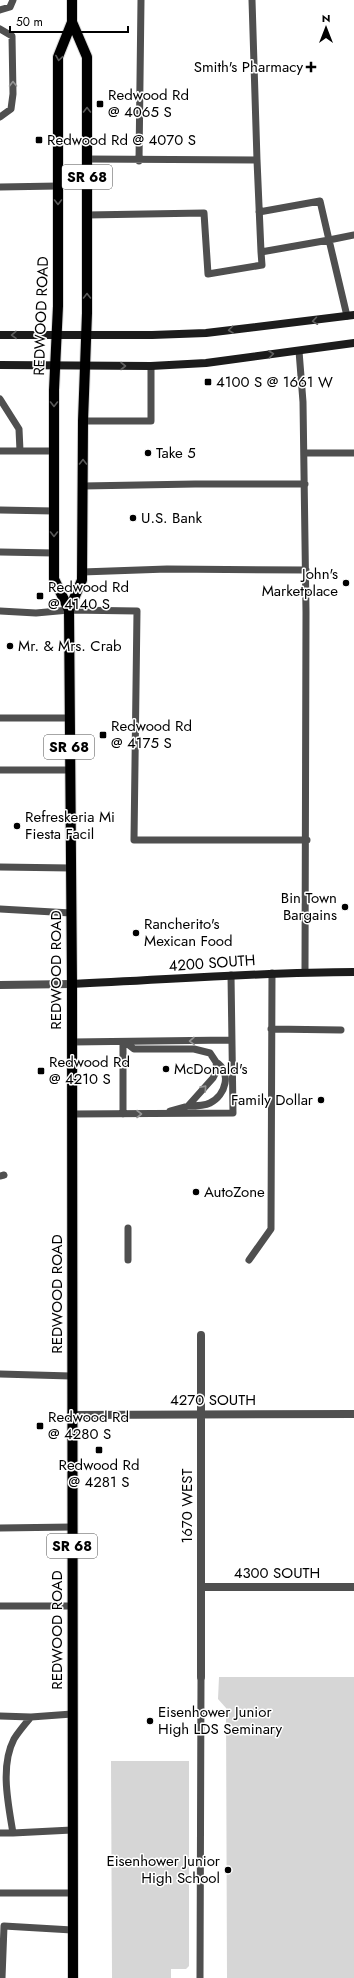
<svg xmlns="http://www.w3.org/2000/svg" width="354" height="1978" font-family="Jost,sans-serif">
  <style>
    .green { fill: #d6d6d6 }
    .lines { fill: none; stroke-linecap: round; stroke-linejoin: round }
    .primary-casing { stroke: #dbdbdb; stroke-width: 12 }
    .lane { stroke: #4f4f4f; stroke-width: 7 }
    .street { stroke: #4f4f4f; stroke-width: 8 }
    .secondary { stroke: #1c1c1c; stroke-width: 8 }
    .primary { stroke: #000; stroke-width: 10 }
    .oneway { stroke: #595959 }
    .oneway2 { stroke: #959595 }
    .oneway3 { stroke: #606060 }
    .poi-dot { fill: #000; stroke: #fff; stroke-width: 1.5 }
    .labels { text-anchor: middle; stroke-width: 3; stroke-linejoin: round; paint-order: stroke }
    .shield { fill: #fff; stroke: #4c4c4c; stroke-width: 1 }
    .shield-label { font-size: 14px; font-weight: bold; fill: #000 }
    .poi-label { font-size: 15px; fill: #000; stroke: #fff; text-anchor: start }
    .street-label { font-size: 15px; fill: #000; stroke: #fff }
  </style>
  <rect width="100%" height="100%" fill="#fff"/>
  <path class="green" d="M219,1677H354V1978H227L226,1708L218,1699Z
    M111,1761H189V1966L186,1969H171V1978H112Z"/>
  <g class="lines">
    <g class="primary-casing">
      <path id="primary" d="M72,22L87,57V313L83,421L82,580L69,610L72,984L73,1978
        M69,610L54,579V390L58,306V57L72,22V0"/>
    </g>
    <path class="lane" d="M0,10L10,7L13,0
      M0,29L12,36L13,94L11,109L0,117
      M87,159L257,160L252,0
      M257,160L261,252L329,240L347,316
      M139,161L141,0
      M0,187L58,186
      M259,212L320,201L329,240L354,235
      M87,215L204,213L208,274L262,265L261,252
      M299,351L303,402L306,612L305,972
      M0,399L19,429L20,451
      M83,421H151V366
      M0,451H54
      M304,453H354
      M83,486L195,484H305
      M0,510L54,511
      M0,552L54,553
      M82,572L167,569L306,570
      M0,611L36,613L69,610L137,611L134,840H307
      M0,718H69
      M0,770H69
      M0,867L71,868
      M0,909L71,913
      M271,1029L341,1030
      M72,1042L231,1040
      M125,1042L134,1049H194L210,1053L216,1062L217,1070L213,1078L188,1106L170,1111
      M188,1106C194,1106 204,1106 210,1103C226,1095 232,1072 216,1062
      M72,1114L233,1113L231,975
      M123,1114V1042
      M0,1176L4,1175
      M128,1260V1228
      M249,1260L271,1229L272,973
      M0,1374L71,1376
      M0,1528L72,1527
      M0,1606H72
      M0,1716L31,1717
      M0,1833H13C8,1803 0,1766 14,1739C19,1731 25,1724 31,1717L72,1714
      M13,1833L72,1830
      M0,1893H72
      M2,1978L4,1926L72,1930
      M200,1978L201,1677"/>
    <path class="street" d="M0,985L72,984
      M201,1335V1677
      M71,1415L354,1414
      M201,1587H354"/>
    <path class="secondary" d="M0,335H152L206,333L354,315
      M0,365L151,366L206,363L354,343
      M72,984C166,980 260,972 354,972"/>
    <use href="#primary" class="primary"/>
  </g>
  <defs><path id="oneway-chevron" d="M-2-3.5L2.5 0L-2 3.5" fill="none" stroke-width="1.6" stroke-linecap="round" stroke-linejoin="round"/></defs>
  <g class="oneway">
    <use href="#oneway-chevron" transform="translate(59 58) rotate(99)"/>
    <use href="#oneway-chevron" transform="translate(87 110) rotate(-90)"/>
    <use href="#oneway-chevron" transform="translate(58 202) rotate(90)"/>
    <use href="#oneway-chevron" transform="translate(87 296) rotate(-90)"/>
    <use href="#oneway-chevron" transform="translate(54 404) rotate(90)"/>
    <use href="#oneway-chevron" transform="translate(83 462) rotate(-90)"/>
    <use href="#oneway-chevron" transform="translate(54 534) rotate(90)"/>
  </g>
  <g class="oneway2">
    <use href="#oneway-chevron" transform="translate(13 84) rotate(-91)"/>
    <use href="#oneway-chevron" transform="translate(192 1041) rotate(179)"/>
    <use href="#oneway-chevron" transform="translate(204 1088) rotate(-48)"/>
    <use href="#oneway-chevron" transform="translate(139 1114)"/>
  </g>
  <g class="oneway3">
    <use href="#oneway-chevron" transform="translate(315 321) rotate(172)"/>
    <use href="#oneway-chevron" transform="translate(231 330) rotate(173)"/>
    <use href="#oneway-chevron" transform="translate(14 335) rotate(179)"/>
    <use href="#oneway-chevron" transform="translate(271 354) rotate(-7)"/>
    <use href="#oneway-chevron" transform="translate(123 366)"/>
  </g>
  <g class="poi-dot">
    <path d="M309 61h4v4h4v4h-4v4h-4v-4h-4v-4h4z"/>
    <rect x="96" y="100" width="8" height="8" rx="2"/>
    <rect x="35" y="136" width="8" height="8" rx="2"/>
    <rect x="204" y="378" width="8" height="8" rx="2"/>
    <circle cx="148" cy="453" r="4"/>
    <circle cx="133" cy="518" r="4"/>
    <circle cx="346" cy="583" r="4"/>
    <rect x="36" y="592" width="8" height="8" rx="2"/>
    <circle cx="10" cy="646" r="4"/>
    <rect x="99" y="731" width="8" height="8" rx="2"/>
    <circle cx="17" cy="826" r="4"/>
    <circle cx="345" cy="907" r="4"/>
    <circle cx="136" cy="933" r="4"/>
    <circle cx="166" cy="1069" r="4"/>
    <rect x="37" y="1067" width="8" height="8" rx="2"/>
    <circle cx="321" cy="1100" r="4"/>
    <circle cx="196" cy="1192" r="4"/>
    <rect x="36" y="1422" width="8" height="8" rx="2"/>
    <rect x="95" y="1446" width="8" height="8" rx="2"/>
    <circle cx="150" cy="1721" r="4"/>
    <circle cx="228" cy="1870" r="4"/>
  </g>
  <g class="labels">
    <g class="shield">
      <rect x="62" y="165" width="50" height="24" rx="3"/>
      <rect x="44" y="735" width="50" height="24" rx="3"/>
      <rect x="47" y="1534" width="50" height="24" rx="3"/>
    </g>
    <g class="shield-label">
      <text x="87" y="182">SR 68</text>
      <text x="69" y="752">SR 68</text>
      <text x="72" y="1551">SR 68</text>
    </g>
    <g class="poi-label">
      <text x="303" y="72" text-anchor="end">Smith's Pharmacy</text>
      <text x="108" y="100">Redwood Rd<tspan x="108" dy="17">@ 4065 S</tspan></text>
      <text x="47" y="145">Redwood Rd @ 4070 S</text>
      <text x="216" y="387">4100 S @ 1661 W</text>
      <text x="156" y="458">Take 5</text>
      <text x="141" y="523">U.S. Bank</text>
      <text x="338" y="579" text-anchor="end">John's<tspan x="338" dy="17">Marketplace</tspan></text>
      <text x="48" y="592">Redwood Rd<tspan x="48" dy="17">@ 4140 S</tspan></text>
      <text x="18" y="651">Mr. &amp; Mrs. Crab</text>
      <text x="111" y="731">Redwood Rd<tspan x="111" dy="17">@ 4175 S</tspan></text>
      <text x="25" y="822">Refreskeria Mi<tspan x="25" dy="17">Fiesta Facil</tspan></text>
      <text x="337" y="903" text-anchor="end">Bin Town<tspan x="337" dy="17">Bargains</tspan></text>
      <text x="144" y="929">Rancherito's<tspan x="144" dy="17">Mexican Food</tspan></text>
      <text x="49" y="1067">Redwood Rd<tspan x="49" dy="17">@ 4210 S</tspan></text>
      <text x="174" y="1074">McDonald's</text>
      <text x="313" y="1105" text-anchor="end">Family Dollar</text>
      <text x="204" y="1197">AutoZone</text>
      <text x="48" y="1422">Redwood Rd<tspan x="48" dy="17">@ 4280 S</tspan></text>
      <text x="99" y="1470" text-anchor="middle">Redwood Rd<tspan x="99" dy="17">@ 4281 S</tspan></text>
      <text x="158" y="1717">Eisenhower Junior<tspan x="158" dy="17">High LDS Seminary</tspan></text>
      <text x="220" y="1866" text-anchor="end">Eisenhower Junior<tspan x="220" dy="17">High School</tspan></text>
    </g>
    <g class="street-label">
      <text transform="translate(41 316) rotate(-88)" y="5">REDWOOD ROAD</text>
      <text transform="translate(212 963) rotate(-4)" y="5">4200 SOUTH</text>
      <text transform="translate(56 970) rotate(-90)" y="5">REDWOOD ROAD</text>
      <text transform="translate(57 1294) rotate(-90)" y="5">REDWOOD ROAD</text>
      <text x="213" y="1405">4270 SOUTH</text>
      <text transform="translate(187 1506) rotate(-90)" y="5">1670 WEST</text>
      <text x="277" y="1578">4300 SOUTH</text>
      <text transform="translate(57 1630) rotate(-90)" y="5">REDWOOD ROAD</text>
    </g>
  </g>
  <g transform="translate(326 28)" stroke="#ffffff" stroke-width="3" paint-order="stroke">
  <path d="M0-3L7 15L0 10L-7 15Z" fill="#000000"/>
  <text y="-6" font-size="11" font-weight="bold" text-anchor="middle" fill="#000000">N</text>
  </g>
  <path d="M10 26v6h118v-6" fill="none" stroke="#000000" stroke-width="2"/>
  <text x="16" y="26" font-size="12" fill="#000000" stroke="#ffffff" stroke-width="3" paint-order="stroke">50 m</text>
</svg>
